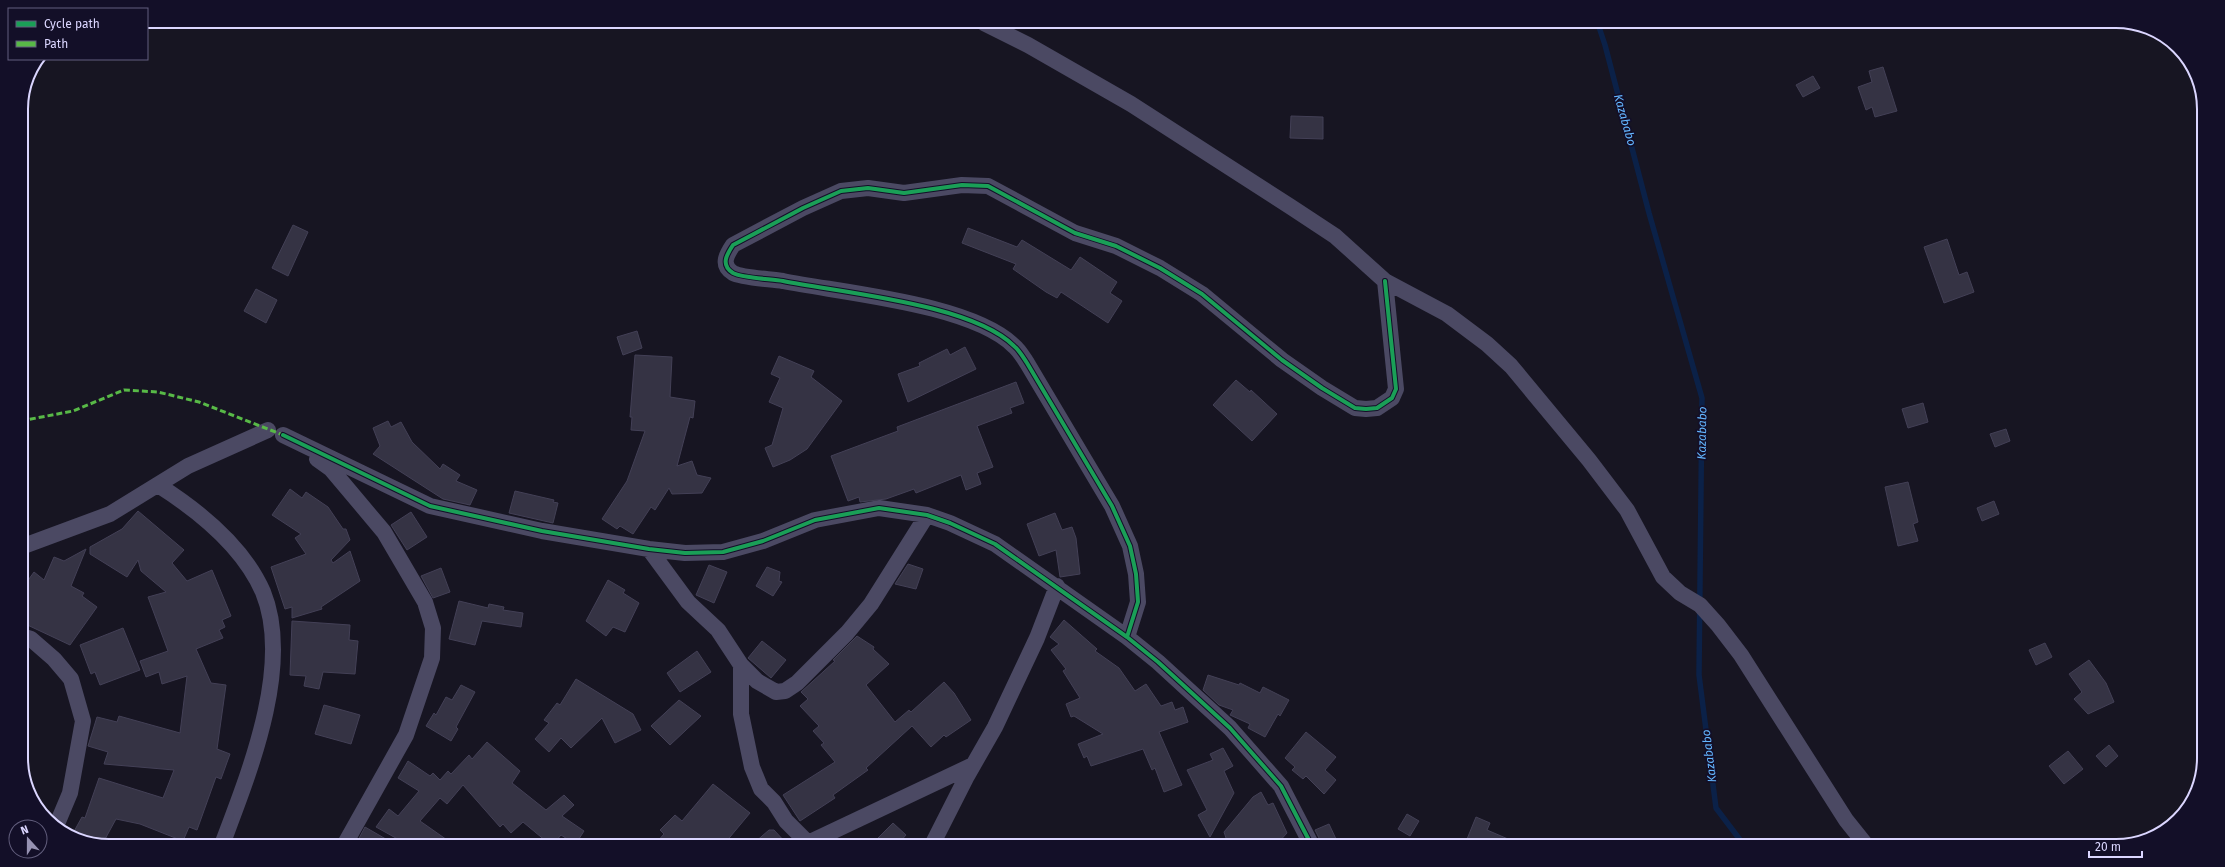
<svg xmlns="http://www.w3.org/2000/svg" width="2225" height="867" font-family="'Fira Sans',sans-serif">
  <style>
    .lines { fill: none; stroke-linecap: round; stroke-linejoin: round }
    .stream { stroke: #0b2148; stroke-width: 5.5 }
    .building { fill: #353344; stroke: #434056 }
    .street { stroke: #4b4963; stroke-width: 16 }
    .quiet { stroke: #58b947; stroke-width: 3; stroke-dasharray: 6 3; stroke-linecap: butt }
    .cycleway-casing { stroke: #130f28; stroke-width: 6 }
    .cycleway { stroke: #1a9f57; stroke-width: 4 }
    .labels { text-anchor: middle; stroke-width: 3.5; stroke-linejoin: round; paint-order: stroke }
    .water-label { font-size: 12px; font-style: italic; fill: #64b6ff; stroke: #130f28 }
    .rim { fill: none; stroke: #dbd6ff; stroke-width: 2 }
  </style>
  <rect width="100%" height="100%" fill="#171522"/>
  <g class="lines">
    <path class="stream" d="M1598,24L1605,45L1649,213L1702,398L1699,675L1716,808L1744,845"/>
  </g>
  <path class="building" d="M1883,67L1897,111L1875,117L1872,107L1866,110L1858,87L1872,82L1869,71Z
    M1813,76L1820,88L1803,97L1796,85Z
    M1291,116L1323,117V139L1290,138Z
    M293,225L308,232L288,276L272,268Z
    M968,228L1017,247L1022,240L1071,270L1080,257L1117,282L1110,293L1122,301L1108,323L1061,292L1057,298L1046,292L1013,269L1016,264L962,243Z
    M1947,239L1959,275L1967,272L1974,292L1944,303L1924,247Z
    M256,289L277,300L266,323L244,311Z
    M637,331L642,348L623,355L617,337Z
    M965,347L976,369L908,402L898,374L920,366L919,363L947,349L950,355Z
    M635,355L672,357L670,397L695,401L693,418L690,417L677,466L692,461L697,475L711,478L702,493L672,494L669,488L655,510L651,507L633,534L620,526L617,529L602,519L627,481L645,431L631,430L632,417H630Z
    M779,356L814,371L811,377L842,401L807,449L790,460L773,467L765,448L772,445L783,408L769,402L780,378L771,374Z
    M1236,380L1250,392L1251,390L1277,414L1252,441L1213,405Z
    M1016,382L1024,403L1010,408L1012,413L977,426L993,467L977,473L981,484L966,490L961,475L916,493L914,489L886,499L860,502L859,497L848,501L831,456L898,431L897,427Z
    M1923,403L1928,422L1908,428L1902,409Z
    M388,421L391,427L401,422L412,442L440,469L443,464L460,475L456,481L477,490L470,505L443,499L373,454L380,446L373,428Z
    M2006,429L2010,441L1995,447L1990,434Z
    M1908,482L1918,522L1913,524L1918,541L1898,546L1885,487Z
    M290,489L302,498L306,492L328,507L343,529H346L350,540L331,560L333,563L350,551L360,581L321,607L322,609L292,618V607L285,609L271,567L306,554L295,538L301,534L272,515Z
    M515,491L554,500L553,502L558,503L553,523L509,513Z
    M1994,501L1999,514L1982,521L1977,508Z
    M138,511L184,550L172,563L187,581L212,570L231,616L222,620L225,627L219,630L223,638L196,649L211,683L226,685L217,749L230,754L221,779L216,777L197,830L189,827L183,841L140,824L116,819L104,841H81L72,835L82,817L85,818L99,778L163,798L174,770L104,764L108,752L88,746L97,717L117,722L119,716L180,733L187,676L162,684L159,672L146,677L140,661L168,651L148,597L166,592L141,571L138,560L127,577L90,554V547L122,529Z
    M411,512L427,537L407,550L391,525Z
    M1055,513L1062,530L1072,527L1076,538L1080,574L1060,577L1056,550L1039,556L1027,524Z
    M86,549L71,586L84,593L82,596L97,607L70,645L21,622V590L34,572L44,580L54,557L64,561Z
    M908,564L923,569L916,589L895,584Z
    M709,565L727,572L714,603L696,595Z
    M767,567L780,572L779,581L782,582L773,596L756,586Z
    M441,568L450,592L433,598L421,576Z
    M608,580L625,590L623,593L639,603L625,632L613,627L606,636L586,621Z
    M459,601L488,608L489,604L504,607L503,610L523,613L521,627L482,621L475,645L449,639Z
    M1064,620L1097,649L1095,651L1119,668L1135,691L1146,684L1161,706L1172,702L1175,710L1183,707L1188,722L1159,732L1182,785L1164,792L1155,768L1152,770L1143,749L1091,766L1087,756L1084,758L1078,744L1103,734L1074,716L1071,717L1066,704L1080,698L1063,671L1066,669L1051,650L1059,644L1050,637Z
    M292,621L350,625L349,640L358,641L355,674L323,672L319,689L304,686L306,676L290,675Z
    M123,628L140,670L100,685L95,672L91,674L80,645Z
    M857,636L874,647L873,649L889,664L866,685L895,722L909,710L911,712L944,682L954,693L971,720L946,737L944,735L931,747L912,726L866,768L868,770L833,795L835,798L800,821L783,795L835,762L821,745L824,743L813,731L819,726L800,706L808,699L801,692L835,661L833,660Z
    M762,641L786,660L771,678L748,658Z
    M2045,643L2052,657L2036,665L2029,650Z
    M697,651L711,672L680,692L667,673Z
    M2089,660L2106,683L2114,702L2088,714L2074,699L2082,692L2069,674Z
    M1208,675L1239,685L1240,683L1260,693L1263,687L1289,700L1280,716L1278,714L1265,737L1248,728L1250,724L1230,715L1233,710L1219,705L1203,690Z
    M576,679L633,714L641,730L615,743L602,718L571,748L561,738L549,752L535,739L549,723L544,720L557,703L560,705Z
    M461,685L475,692L456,727L458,729L451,741L426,726L434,713L436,715L446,697L452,700Z
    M679,700L701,716L670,745L651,726Z
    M324,705L360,715L351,744L315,734Z
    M1306,732L1336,757L1325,770L1336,780L1324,794L1306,776L1303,779L1292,770L1295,767L1285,758Z
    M487,742L520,771L512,783L546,810L564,795L574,805L562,816L584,831L577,842H572L561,835L555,842H547L523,822L511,833L503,824L500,827L463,785L447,804L440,798L420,821L450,842H403L376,827L389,809L398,816L419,791L398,778L408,761L430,776L433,773L440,780L448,771L451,774L469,755L472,759Z
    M2109,745L2118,756L2106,767L2096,756Z
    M1223,748L1233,766L1224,771L1234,793L1210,837L1198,815L1207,810L1187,770L1213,760L1210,754Z
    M2068,751L2083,769L2064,784L2049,766Z
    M713,784L750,813L725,843H656L664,834L660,830L675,815L682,821Z
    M1261,792L1268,805L1273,803L1287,833L1277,844H1228L1224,832L1253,797Z
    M1407,814L1419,821L1410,836L1398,829Z
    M1476,817L1490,823L1487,830L1522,845L1465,844Z
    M893,823L906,835L899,843H873Z
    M1329,824L1336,839L1322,844L1315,830Z
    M365,827L391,842H357Z
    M769,830H774L786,843H754Z"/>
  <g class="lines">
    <path class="street" d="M984,23L1028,45L1131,104L1291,207L1335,236L1385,281L1447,314L1487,344L1511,366L1589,460L1627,510L1663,577L1680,593L1700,605L1718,625L1741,655L1846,820L1866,845
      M283,435L430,506L542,531L649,549L685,553L723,552L763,541L815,520L879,508L927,515L950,523L995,544L1127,637L1158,662L1230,728L1281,786L1311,844
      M317,459L331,469L384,532L425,602L433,628L432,658L406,735L346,842
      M158,485C199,511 243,546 263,592C293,665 249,773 223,842
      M21,547L110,514L188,466L268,430
      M649,549L688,602L718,630L741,665V714L752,767L761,789L774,802L786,821L808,843
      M21,636L31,639L54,659L71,679L83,721L70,793L57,824
      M1127,637L1138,602L1136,574L1130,546L1112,506L1027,363C1023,357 1019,350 1014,346C972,304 843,293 783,281C771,279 742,278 733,273C720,265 727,254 733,245L803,208L841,191L868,188L904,193L962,185L988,186L1075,233L1116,246L1160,268L1202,294L1282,360L1322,388L1355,408L1366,409L1377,408L1392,398L1396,389L1385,281
      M741,665L757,681L776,692L785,691L797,683L847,633L871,604L927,515
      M808,843L973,765
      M933,843L967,776L995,727L1037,638L1057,586"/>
    <path class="quiet" d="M21,419L26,420L73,411L124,390L158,392L199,402L283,435"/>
    <g class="cycleway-casing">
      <path id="cycleway" d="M283,435L430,506L542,531L649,549L685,553L723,552L763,541L815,520L879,508L927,515L950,523L995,544L1127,637L1158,662L1230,728L1281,786L1311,844
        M1127,637L1138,602L1136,574L1130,546L1112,506L1027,363C1023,357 1019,350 1014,346C972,304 843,293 783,281C771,279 742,278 733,273C720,265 727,254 733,245L803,208L841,191L868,188L904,193L962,185L988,186L1075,233L1116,246L1160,268L1202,294L1282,360L1322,388L1355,408L1366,409L1377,408L1392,398L1396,389L1385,281"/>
    </g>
    <use href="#cycleway" class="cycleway"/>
  </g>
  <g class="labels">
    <g class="water-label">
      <text transform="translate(1625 120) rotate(74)" y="4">Kazababo</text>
      <text transform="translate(1702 433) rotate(-89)" y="4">Kazababo</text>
      <text transform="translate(1709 756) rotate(-97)" y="4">Kazababo</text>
    </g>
  </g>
  <path d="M0 0H2225V867H0ZM109 28H2116A81 81 0 0 1 2197 109V758A81 81 0 0 1 2116 839H109A81 81 0 0 1 28 758V109A81 81 0 0 1 109 28Z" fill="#130f28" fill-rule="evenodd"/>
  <path class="rim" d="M109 28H2116A81 81 0 0 1 2197 109V758A81 81 0 0 1 2116 839H109A81 81 0 0 1 28 758V109A81 81 0 0 1 109 28Z"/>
  <rect x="8" y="8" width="140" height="52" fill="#130f28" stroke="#635f7e"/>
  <rect x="16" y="21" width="20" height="6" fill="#1a9f57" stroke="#635f7e"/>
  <text x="44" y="28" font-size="12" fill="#dbd6ff">Cycle path</text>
  <rect x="16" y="41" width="20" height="6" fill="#58b947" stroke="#635f7e"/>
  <text x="44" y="48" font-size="12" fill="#dbd6ff">Path</text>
  <g transform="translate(28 839) rotate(339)"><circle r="19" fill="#130f28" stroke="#635f7e"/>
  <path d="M0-3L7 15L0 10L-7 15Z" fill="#9692b2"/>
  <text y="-6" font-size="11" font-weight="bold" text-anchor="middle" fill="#dbd6ff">N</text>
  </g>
  <path d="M2089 851v6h53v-6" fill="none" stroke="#dbd6ff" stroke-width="2"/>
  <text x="2095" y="851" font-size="12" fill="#dbd6ff" stroke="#130f28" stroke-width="3" paint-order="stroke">20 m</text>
</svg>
